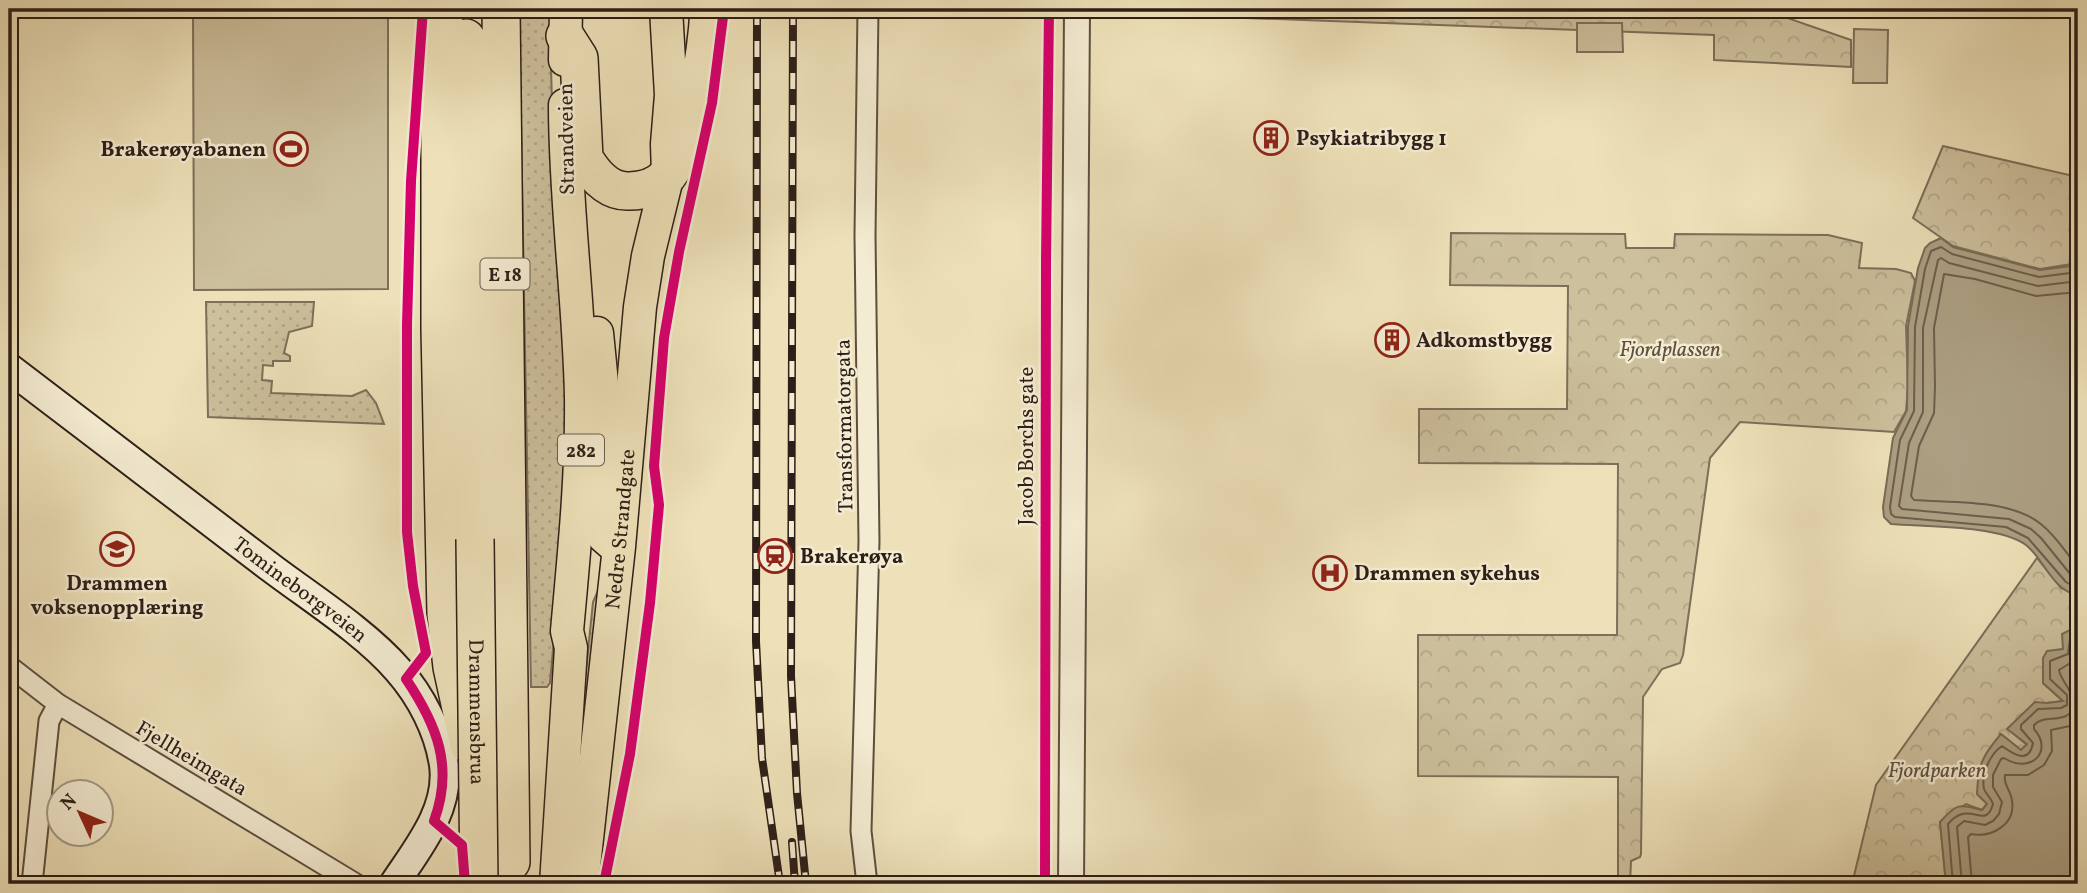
<svg xmlns="http://www.w3.org/2000/svg" width="2087" height="893" font-family="Vollkorn,serif">
  <style>
    .grass { fill: url(#grass-dots); stroke: #7d6f5a; stroke-width: 2 }
    .park { fill: url(#park-crowns); stroke: #7d6f5a; stroke-width: 2 }
    .garden { fill: #cdc09d; stroke: #7d6f5a; stroke-width: 2 }
    .water { fill: #ac9f82; stroke: #796b57; stroke-width: 2 }
    .lines { fill: none; stroke-linecap: round; stroke-linejoin: round }
    .shore { stroke: #6c5e4c; stroke-width: 2 }
    .minor-casing { stroke: #5d4f40; stroke-width: 23 }
    .tertiary-casing { stroke: #5d4f40; stroke-width: 28 }
    .secondary-casing { stroke: #2d1e17; stroke-width: 32 }
    .primary-casing { stroke: #2d1e17; stroke-width: 35 }
    .motorway-casing { stroke: #2d1e17; stroke-width: 40 }
    .minor { stroke: #f4ecd2; stroke-width: 19 }
    .tertiary { stroke: #f4ecd2; stroke-width: 24 }
    .secondary { stroke: #f4ecd2; stroke-width: 28 }
    .primary { stroke: #eee1b9; stroke-width: 32 }
    .motorway { stroke: #eee1b9; stroke-width: 37 }
    .rail-casing { stroke: #2d1e17; stroke-width: 8 }
    .rail { stroke: #f4ecd2; stroke-width: 5; stroke-dasharray: 16; stroke-linecap: butt }
    .motorway-bridge-casing { stroke: #2d1e17; stroke-width: 40; stroke-linecap: butt }
    .motorway-bridge { stroke: #eee1b9; stroke-width: 37 }
    .cycleway-casing { stroke: #f4ecd2; stroke-width: 15 }
    .cycleway { stroke: #d6006c; stroke-width: 10 }
    .labels { text-anchor: middle; stroke-width: 5; stroke-linejoin: round; paint-order: stroke }
    .shield { fill: #f4ecd2; stroke: #695c4f; stroke-width: 2 }
    .shield-label { font-size: 19px; font-weight: bold; fill: #2d1e17 }
    .poi-label { font-size: 21px; font-weight: bold; fill: #2d1e17; stroke: #f4ecd2; text-anchor: start }
    .street-label { font-size: 21px; fill: #2d1e17; stroke: #f4ecd2 }
    .park-label { font-size: 21px; font-style: italic; fill: #5d4f3f; stroke: #f4ecd2 }
  </style>
  <defs>
    <pattern id="grass-dots" width="8" height="8" patternUnits="userSpaceOnUse" patternTransform="scale(1.75)"><rect width="8" height="8" fill="#cdc09d"/><path d="M2 2h.1M6 6h.1" fill="none" stroke="#b0a586" stroke-width="1.8" stroke-linecap="round"/></pattern>
    <pattern id="park-crowns" width="20" height="18" patternUnits="userSpaceOnUse" patternTransform="scale(1.75)"><rect width="20" height="18" fill="#cdc09d"/><path d="M2 6a3 3 0 1 1 6 0M12 15a3 3 0 1 1 6 0" fill="none" stroke="#b0a586"/></pattern>
  </defs>
  <rect width="100%" height="100%" fill="#eee1b9"/>
  <filter id="stains"><feTurbulence type="fractalNoise" baseFrequency=".00286" numOctaves="4"/><feColorMatrix values="0 0 0 0 .2 0 0 0 0 .09 0 0 0 0 .02 0 0 0 .5 -.17"/></filter>
  <radialGradient id="worn" r=".72"><stop offset=".6" stop-color="#630" stop-opacity="0"/><stop offset="1" stop-color="#630" stop-opacity=".3"/></radialGradient>
  <path class="grass" d="M519,9H554L551,68L555,204L566,341V505L550,683L547,687H531Z
    M206,302H314L312,326L289,332L284,353L290,356V361H273V366L263,365L262,380L272,381L271,393L352,396L366,390L376,403L384,424L208,417Z
    M601,584L578,792L581,719L593,602Z"/>
  <path class="park" d="M1110,9H1772L1776,14L1851,40V67L1714,60V35L1110,13Z
    M1943,146L2078,177V263L2040,269L1953,246L1913,218Z
    M1451,233L1625,234L1626,248H1674L1675,234L1828,235L1862,243L1859,268L1896,269L1911,273L1915,281L1906,326L1908,386L1906,411L1894,432L1740,422L1710,458L1683,655L1680,663L1662,669L1643,697L1641,854L1640,857L1631,861L1630,884H1618V777L1418,776V635H1617L1618,464L1419,463V409H1567L1568,286L1450,285Z
    M2037,558L2061,588L2073,593L2078,600V620L2070,630L2063,649L2047,652L2043,683L2063,701L2047,703L2008,729L2027,745L2021,750L2000,734L1987,804L1982,810L1966,804L1940,822L1946,884H1852L1876,785Z"/>
  <path class="garden" d="M193,9H388V289L194,290Z
    M1577,23H1622L1623,52H1577Z
    M1854,29L1888,30L1887,83H1853Z"/>
  <path class="water" d="M1941,238L1953,247L2040,270L2078,265V600C2073,593 2067,592 2061,587C2047,575 2040,556 2026,545C1999,525 1925,527 1891,524L1884,517L1883,507L1893,438L1907,410L1908,326L1918,268L1925,248L1930,243Z
    M2078,620V884H1946L1940,822C1956,804 1959,803 1982,810L1987,804L1977,794C1978,765 1982,756 2001,734L2021,750L2027,744L2007,729L2035,702L2047,703L2063,701L2043,683V658L2047,651L2063,649L2062,634L2070,630Z"/>
  <g class="lines">
    <path class="shore" d="M2078,272L2039,277L1952,254L1941,247L1931,251L1925,269L1915,327L1914,411L1900,440L1890,507L1891,514L1895,517L2006,527L2028,538L2066,582L2078,589
      M2078,281L2038,286L1949,263L1941,258L1938,260L1923,328V412L1909,443L1899,506L1902,509L2009,519L2031,529L2041,538L2071,575L2078,578
      M2078,292L2036,296L1975,279L1944,274L1934,328L1935,387L1934,413L1919,446L1911,496L1914,500C1953,503 2012,499 2042,525C2056,536 2066,553 2078,567
      M1953,884L1948,824C1970,798 1985,832 1993,804C1991,798 1986,794 1984,789C1981,774 1990,754 2002,746C2013,754 2029,765 2033,743L2021,729V725L2038,709L2061,708L2067,705V695L2050,679V661L2068,654L2070,639L2078,631
      M1962,884L1957,827L1964,821L1985,825L1993,821L1999,814L2002,802L1993,787V775L2001,759L2004,758C2031,775 2054,751 2034,729V725C2043,716 2054,721 2066,716C2087,704 2060,682 2059,670L2072,662L2078,653
      M1972,884L1968,837L1971,834C1992,838 2016,824 2012,801C2011,790 2003,785 2005,775H2028L2044,765L2052,751L2051,730L2070,726L2078,721"/>
    <g class="minor-casing">
      <path id="minor" d="M9,666L58,704L356,884
        M32,884L49,721L58,704
        M867,884L861,831L869,541L865,235L868,9"/>
    </g>
    <g class="tertiary-casing">
      <path id="tertiary" d="M1071,884L1077,9"/>
    </g>
    <g class="secondary-casing">
      <g id="secondary">
        <path id="s1" d="M9,368C96,435 183,501 270,567C311,598 365,632 398,670C421,696 439,731 444,765C450,810 417,849 394,884"/>
      </g>
    </g>
    <g class="primary-casing">
      <g id="primary">
        <path d="M565,60L566,9"/>
        <path d="M597,333L606,424L599,521L603,536L611,543"/>
        <path d="M556,884L571,648L567,631C574,553 582,476 581,397C579,299 565,203 565,105"/>
        <path id="s2" d="M582,884L619,547L640,307L648,256L668,174L667,144L671,95L666,9"/>
      </g>
    </g>
    <g class="motorway-casing">
      <path id="motorway" d="M444,9L440,127V329L446,614L452,667L469,745
        M501,9L511,862
        M565,36L579,58L584,158C594,175 609,192 629,191C644,191 658,186 668,175C693,143 707,50 709,9
        M466,38L475,539
        M482,809L506,884"/>
    </g>
    <use href="#minor" class="minor"/>
    <use href="#tertiary" class="tertiary"/>
    <use href="#secondary" class="secondary"/>
    <use href="#primary" class="primary"/>
    <use href="#motorway" class="motorway"/>
    <g class="rail-casing">
      <path id="rail" d="M757,9L756,641L762,758L780,884
        M793,9L791,676L797,793L806,884
        M792,842L795,884"/>
    </g>
    <use href="#rail" class="rail"/>
    <g class="motorway-bridge-casing">
      <g id="motorway-bridge">
        <path id="s3" d="M475,539L479,884"/>
      </g>
    </g>
    <use href="#motorway-bridge" class="motorway-bridge"/>
    <g class="cycleway-casing">
      <path id="cycleway" d="M423,9L411,181L407,325V532L413,586L426,653L406,679C437,725 454,767 434,821L462,845L465,884
        M604,884L630,754L650,603L659,505L654,466L664,338L679,252L712,103L724,9
        M1045,884L1046,261L1049,9"/>
    </g>
    <use href="#cycleway" class="cycleway"/>
  </g>
  <defs>
    <g id="building-ring" transform="scale(1.75)"><circle r="9.5" fill="#f4ecd2" stroke="#8f2418" stroke-width="1.5"/><path d="M-4-6H4V6H1V3H-1V6H-4ZM-2.5-4.3h1.7v1.8h-1.7ZM.8-4.3h1.7v1.8H.8ZM-2.5-1h1.7V.8h-1.7ZM.8-1h1.7V.8H.8Z" fill="#8f2418"/></g>
    <g id="stadium-ring" transform="scale(1.75)"><circle r="9.5" fill="#f4ecd2" stroke="#8f2418" stroke-width="1.5"/><path d="M0-5a6.5 5 0 1 0 0 10a6.5 5 0 1 0 0-10ZM-3.5-1.8h7v3.6h-7Z" fill="#8f2418"/></g>
    <g id="school-ring" transform="scale(1.75)"><circle r="9.5" fill="#f4ecd2" stroke="#8f2418" stroke-width="1.5"/><path d="M0-5L7-2L0 1L-7-2ZM-4 1L0 2.5L4 1V4Q0 6-4 4Z" fill="#8f2418"/></g>
    <g id="station-ring" transform="scale(1.75)"><circle r="9.5" fill="#f4ecd2" stroke="#8f2418" stroke-width="1.5"/><path d="M-3-6H3Q5-6 5-4V2Q5 4 3 4L4.5 6H3L1.5 4h-3L-3 6H-4.5L-3 4Q-5 4-5 2V-4Q-5-6-3-6ZM-3.5-4v3h7v-3ZM-3.5 1v1.5H-2V1ZM2 1v1.5H3.5V1Z" fill="#8f2418"/></g>
    <g id="hospital-ring" transform="scale(1.75)"><circle r="9.5" fill="#f4ecd2" stroke="#8f2418" stroke-width="1.5"/><path d="M-5-5h3v3.5h4V-5h3V5h-3V1.5h-4V5h-3Z" fill="#8f2418"/></g>
  </defs>
  <g fill-rule="evenodd">
    <use href="#building-ring" x="1271" y="138"/>
    <use href="#stadium-ring" x="291" y="149"/>
    <use href="#building-ring" x="1392" y="340"/>
    <use href="#school-ring" x="117" y="549"/>
    <use href="#station-ring" x="775" y="556"/>
    <use href="#hospital-ring" x="1330" y="573"/>
  </g>
  <g class="labels">
    <g class="shield">
      <rect x="480.5" y="258.5" width="49" height="31" rx="5"/>
      <rect x="558" y="434.5" width="46" height="31" rx="5"/>
    </g>
    <g class="shield-label">
      <text x="505" y="281">E 18</text>
      <text x="581" y="457">282</text>
    </g>
    <g class="poi-label">
      <text x="1296" y="145">Psykiatribygg 1</text>
      <text x="266" y="156" text-anchor="end">Brakerøyabanen</text>
      <text x="1416" y="347">Adkomstbygg</text>
      <text x="800" y="563">Brakerøya</text>
      <text x="1354" y="580">Drammen sykehus</text>
      <text x="117" y="590" text-anchor="middle">Drammen<tspan x="117" dy="24">voksenopplæring</tspan></text>
    </g>
    <g class="street-label">
      <text transform="translate(566 139) rotate(-91)" y="7">Strandveien</text>
      <text transform="translate(844 426) rotate(-91)" y="7">Transformatorgata</text>
      <text transform="translate(1026 446) rotate(-90)" y="7">Jacob Borchs gate</text>
      <text dy="7" stroke="none"><textPath href="#s2" startOffset="357">Nedre Strandgate</textPath></text>
      <text dy="7" stroke="none"><textPath href="#s1" startOffset="366">Tomineborgveien</textPath></text>
      <text dy="7" stroke="none"><textPath href="#s3" startOffset="173">Drammensbrua</textPath></text>
      <text transform="translate(192 758) rotate(31)" y="7">Fjellheimgata</text>
    </g>
    <g class="park-label">
      <text x="1670" y="356">Fjordplassen</text>
      <text x="1937" y="777">Fjordparken</text>
    </g>
  </g>
  <rect width="2087" height="893" fill="none" stroke="#eee1b9" stroke-width="35"/>
  <rect x="10" y="10" width="2066" height="872" fill="none" stroke="#2d1e17" stroke-width="3.5"/>
  <rect x="18" y="18" width="2052" height="858" fill="none" stroke="#2d1e17" stroke-width="2"/>
  <g transform="translate(80 813) rotate(314)"><circle r="33" fill="#f4ecd2" stroke="#a49a87" stroke-width="2"/>
  <path d="M0-5L12 26L0 18L-12 26Z" fill="#8f2418"/>
  <text y="-10" font-size="19" font-weight="bold" text-anchor="middle" fill="#2d1e17">N</text>
  </g>
  <rect width="100%" height="100%" filter="url(#stains)"/>
  <rect width="100%" height="100%" fill="url(#worn)"/>
</svg>
